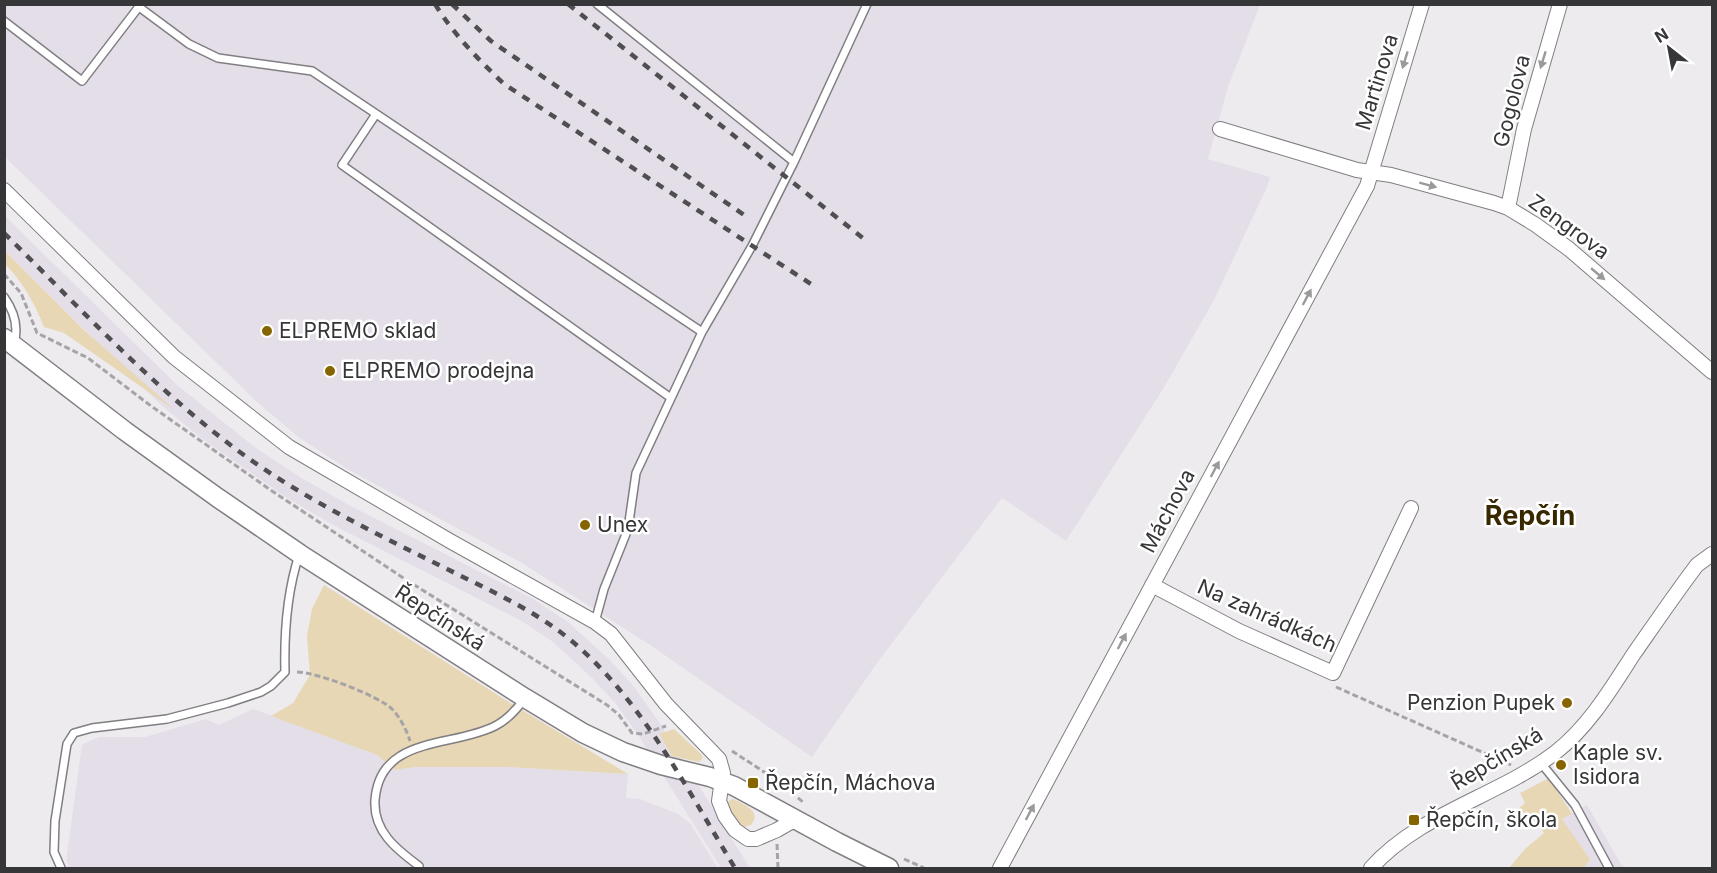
<svg xmlns="http://www.w3.org/2000/svg" width="1717" height="873" font-family="Inter,sans-serif">
  <style>
    .built { fill: #e4dee8 }
    .green { fill: #e7d7b5 }
    .lines { fill: none; stroke-linecap: round; stroke-linejoin: round }
    .lane-casing { stroke: #807e82; stroke-width: 10 }
    .street-casing { stroke: #807e82; stroke-width: 16 }
    .secondary-casing { stroke: #807e82; stroke-width: 21 }
    .path { stroke: #a6a4a7; stroke-width: 3; stroke-dasharray: 6 3; stroke-linecap: butt }
    .lane { stroke: #fff; stroke-width: 7 }
    .street { stroke: #fff; stroke-width: 14 }
    .secondary { stroke: #fff; stroke-width: 18 }
    .rail { stroke: #4f4e50; stroke-width: 4.5; stroke-dasharray: 8 8; stroke-linecap: butt }
    .oneway { fill: #9a9a9b }
    .poi-dot { fill: #866400; stroke: #fff; stroke-width: 2 }
    .labels { text-anchor: middle; stroke-width: 5; stroke-linejoin: round; paint-order: stroke }
    .street-label { font-size: 21px; fill: #363537; stroke: #fff }
    .poi-label { font-size: 21px; fill: #363537; stroke: #fff; text-anchor: start }
    .district-label { font-size: 27px; font-weight: bold; fill: #382800; stroke: #fff }
  </style>
  <rect width="100%" height="100%" fill="#eeebef"/>
  <path class="built" d="M4,5H1260L1228,87L1208,159L1270,177L1267,187L1214,300L1163,389L1066,541L1002,498L877,663L812,757L650,645L522,563L349,470L301,439L258,403L5,157Z
    M4,215L177,385L256,448L300,477L347,504L533,599L568,622L610,660L635,688L661,725L750,868H721L640,738L616,704L592,678L553,642L520,620L335,526L287,498L201,438L160,404L5,251Z
    M253,709L377,755L395,770L415,767H507L628,774L626,798L640,799L678,814L690,823L718,868H70L67,862V854L82,745L99,737H145L206,719L219,725Z
    M1587,805L1621,864L1627,868H1584L1590,859L1562,819Z"/>
  <path class="green" d="M5,251L84,330L176,411L64,333L44,327C35,304 22,281 5,264Z
    M324,585L504,699L628,774L507,767H415L395,770L377,755L271,716L293,703L310,675L307,636L312,609Z
    M674,729L701,754L703,758L699,762L672,756L659,734Z
    M1549,778L1572,814L1562,819L1590,859L1584,868H1509L1525,849L1544,833L1532,817L1524,822L1518,809L1525,803L1520,793Z
    M733,799C745,805 762,811 751,825L743,827L733,819L727,802Z"/>
  <g class="lines">
    <g class="lane-casing">
      <path id="lane" d="M139,7L189,44L218,58L312,71L702,332
        M4,21L82,81L141,4
        M376,114L342,165L671,398
        M794,162L867,4
        M4,297C14,311 19,326 14,343
        M595,622L604,589L628,529L636,473L702,332L752,246L794,162L597,4
        M1541,763L1575,805L1609,868
        M419,866C396,849 373,831 375,800C380,735 452,748 495,726C507,720 517,709 525,698
        M61,868L54,852L55,821L67,744L74,733L92,728L167,719L228,703L261,692L271,686L285,672C284,633 287,592 299,555"/>
    </g>
    <g class="street-casing">
      <path id="street" d="M1220,129L1357,170L1391,175L1494,203L1508,208L1536,225L1569,249L1712,372
        M4,190L174,357L289,447L450,541L595,622L611,634L666,704L719,759L723,773L719,801L725,816L735,830L748,839H756L777,830L796,819
        M1508,208L1524,129L1560,4
        M1152,585L1239,631L1333,673L1411,508
        M1000,868L1367,186L1422,4
        M1371,868C1420,813 1499,796 1556,752C1589,726 1611,689 1633,655C1654,625 1675,594 1697,565L1712,554"/>
    </g>
    <g class="secondary-casing">
      <path id="secondary" d="M4,338L125,431L218,498L300,554L525,698L583,733L623,752L661,765L710,777L734,786L837,842L889,868"/>
    </g>
    <path class="path" d="M4,274L21,293L37,333L88,358L151,406L272,491L408,581L607,705L619,715L632,733L643,734L666,726
      M297,672C316,672 377,695 392,709C400,717 407,731 410,741
      M1336,687L1511,765
      M732,751L778,781L804,803
      M777,844L778,868
      M904,859L924,868"/>
    <use href="#lane" class="lane"/>
    <use href="#street" class="street"/>
    <use href="#secondary" class="secondary"/>
    <path class="rail" d="M435,4C454,35 478,59 504,84L814,286
      M452,4L491,41L747,217
      M568,4L864,239
      M4,233C83,311 158,393 248,458C310,502 379,535 447,569C485,588 525,606 559,631C636,688 686,788 735,868"/>
  </g>
  <defs><path id="oneway-solid" d="M-6-.8H1V-3.2L6.5 0L1 3.2V.8H-6Z" transform="scale(1.5)"/></defs>
  <g class="oneway">
    <use href="#oneway-solid" transform="translate(1405 60) rotate(107)"/>
    <use href="#oneway-solid" transform="translate(1543 60) rotate(107)"/>
    <use href="#oneway-solid" transform="translate(1428 185) rotate(15)"/>
    <use href="#oneway-solid" transform="translate(1598 274) rotate(40)"/>
    <use href="#oneway-solid" transform="translate(1307 297) rotate(-62)"/>
    <use href="#oneway-solid" transform="translate(1215 469) rotate(-62)"/>
    <use href="#oneway-solid" transform="translate(1122 641) rotate(-62)"/>
    <use href="#oneway-solid" transform="translate(1030 812) rotate(-62)"/>
  </g>
  <g class="poi-dot">
    <circle cx="267" cy="331" r="6"/>
    <circle cx="330" cy="371" r="6"/>
    <circle cx="585" cy="525" r="6"/>
    <circle cx="1567" cy="703" r="6"/>
    <circle cx="1561" cy="765" r="6"/>
    <rect x="747" y="777" width="12" height="12" rx="3"/>
    <rect x="1408" y="814" width="12" height="12" rx="3"/>
  </g>
  <g class="labels">
    <g class="street-label">
      <text transform="translate(1377 82) rotate(-73)" y="7">Martinova</text>
      <text transform="translate(1512 101) rotate(-76)" y="7">Gogolova</text>
      <text transform="translate(1569 227) rotate(36)" y="7">Zengrova</text>
      <text transform="translate(1168 511) rotate(-62)" y="7">Máchova</text>
      <text transform="translate(1267 616) rotate(24)" y="7">Na zahrádkách</text>
      <text transform="translate(440 618) rotate(33)" y="7">Řepčínská</text>
      <text transform="translate(1497 759) rotate(-31)" y="7">Řepčínská</text>
    </g>
    <g class="poi-label">
      <text x="279" y="338">ELPREMO sklad</text>
      <text x="342" y="378">ELPREMO prodejna</text>
      <text x="597" y="532">Unex</text>
      <text x="1555" y="710" text-anchor="end">Penzion Pupek</text>
      <text x="1573" y="760">Kaple sv.<tspan x="1573" dy="24">Isidora</tspan></text>
      <text x="765" y="790">Řepčín, Máchova</text>
      <text x="1426" y="827">Řepčín, škola</text>
    </g>
    <g class="district-label">
      <text x="1530" y="525">Řepčín</text>
    </g>
  </g>
  <rect width="1717" height="873" fill="none" stroke="#363537" stroke-width="12"/>
  <g transform="translate(1669 48) rotate(329)" stroke="#ffffff" stroke-width="4.5" paint-order="stroke">
  <path d="M0-4.5L10 22L0 15L-10 22Z" fill="#363537"/>
  <text y="-9" font-size="16" font-weight="bold" text-anchor="middle" fill="#363537">N</text>
  </g>
</svg>
